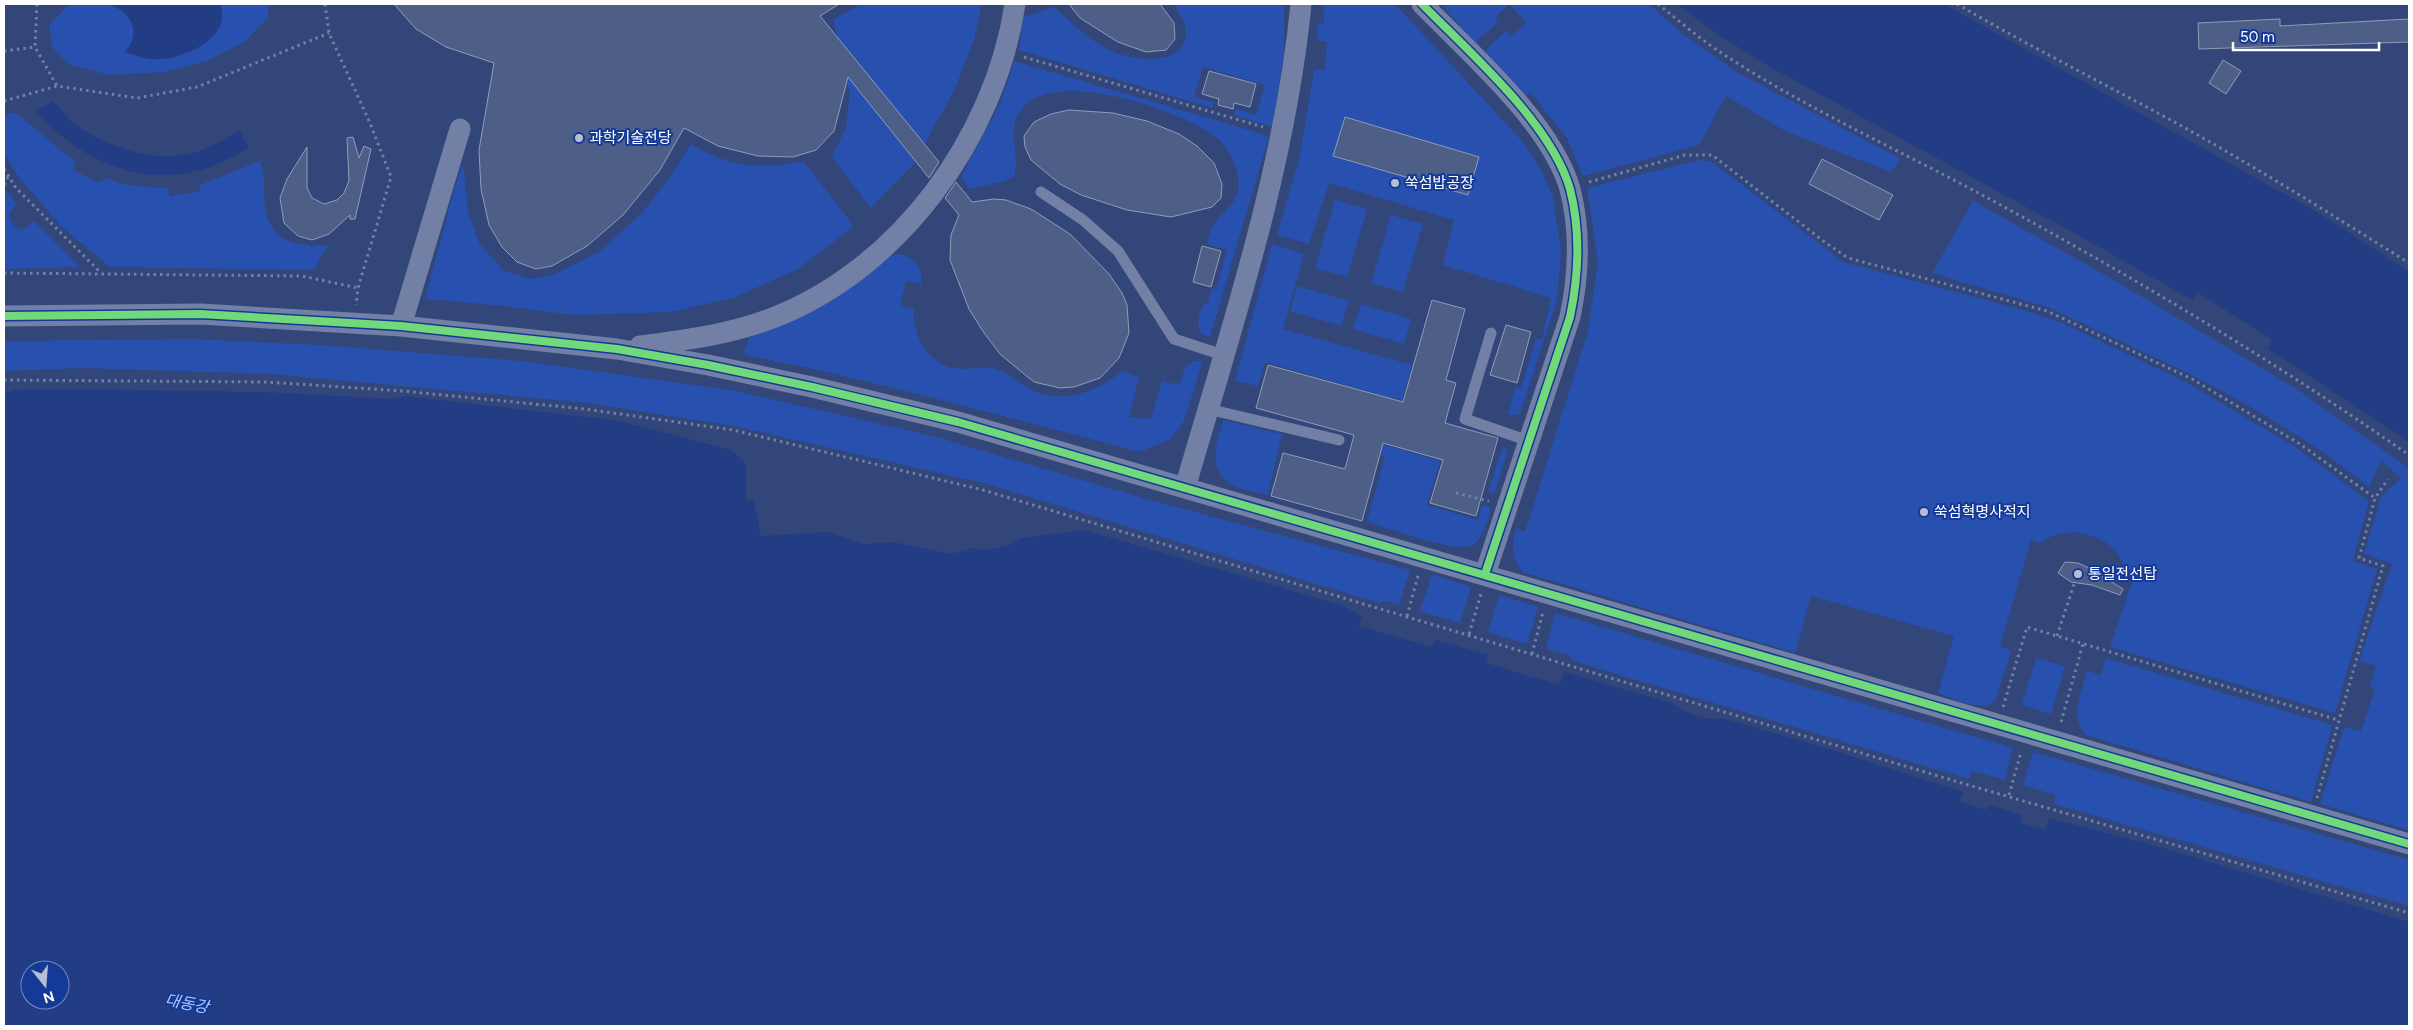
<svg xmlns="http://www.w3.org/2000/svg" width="2413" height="1030" font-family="Figtree,'Noto Sans KR',sans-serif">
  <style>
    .green { fill: #2850ae }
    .water { fill: #223d83; fill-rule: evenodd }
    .building { fill: #4d5e87; stroke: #909cb9 }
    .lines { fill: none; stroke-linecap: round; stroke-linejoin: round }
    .path { stroke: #7180a4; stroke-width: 3; stroke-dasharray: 2.5 4; stroke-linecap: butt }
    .service { stroke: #7180a4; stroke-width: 11 }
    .minor { stroke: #7180a4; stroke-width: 21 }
    .cycleway-casing { stroke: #143997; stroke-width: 11 }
    .cycleway { stroke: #71d979; stroke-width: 8 }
    .poi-dot { fill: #b7bed0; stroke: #143997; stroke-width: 2 }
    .labels { text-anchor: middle; stroke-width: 4; stroke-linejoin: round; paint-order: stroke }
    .poi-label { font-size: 15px; fill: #fff; stroke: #143997; text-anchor: start }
    .water-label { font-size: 16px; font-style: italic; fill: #b2c8f9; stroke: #143997 }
  </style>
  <rect width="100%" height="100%" fill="#324679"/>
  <path class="green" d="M69,4H269L268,17L246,41L207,61L163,72L109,75L68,64L53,48L49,25Z
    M861,4H982L974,40L954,91L912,166L871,208L832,157L846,127L850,94L833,20Z
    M1173,4H1284V55L1272,127L1234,115L1236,109L1256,115L1265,85L1203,67L1194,97L1214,103L1212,108L1019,50L1023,17L1054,7C1072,23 1093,44 1116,53C1138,61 1185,67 1186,32C1186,22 1178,12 1173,4Z
    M1323,4H1395L1523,142L1540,168L1553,197L1561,253L1557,299L1520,414L1512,415L1508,414L1515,388H1521L1536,339H1542L1551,298L1443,265L1454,220L1329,183L1309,244L1277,235L1299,159L1314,70H1325L1327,42L1318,40L1317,23H1324Z
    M1441,4H1649L1683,34L1738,73L1901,159L1891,172L1787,132L1726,96L1699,145L1583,176L1567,138L1530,92L1527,97L1483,53L1506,31L1511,36L1526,22L1509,4L1495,18L1498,22L1475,43Z
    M1014,61L1269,136L1210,337L1200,333L1198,323L1200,313L1204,303L1207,304L1212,288L1216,289L1227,250L1207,244C1209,238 1210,231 1213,226C1224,207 1242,204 1238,178C1236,164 1228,147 1217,138C1182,110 1052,66 1021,110C1005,132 1021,155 1014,176L1005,181L970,189L961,177L1001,102Z
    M15,112L76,163L73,170L99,183L106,178L122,184L169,189V196L199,192L200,185L260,161C266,177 263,179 264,195C265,238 289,248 328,245L314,270L110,267L61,226L18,176L4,153V115Z
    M691,144C732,168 758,170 803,161L854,226L798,269L736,297L672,312L573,315L505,306L425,299L454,190L463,164L468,211L479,243L504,271L532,279L555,274L600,251L642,213L671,176Z
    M1699,160L1710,161L1731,176L1843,262L2027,311L2060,322L2186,382L2297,448L2369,501L2353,561L2377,569L2335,713L2110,647L2135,573C2121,566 2124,562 2115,551C2097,530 2062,526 2040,543L2031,540L2000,646L2011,651L1996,698C1986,716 1953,698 1938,693L1954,636L1811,596L1795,653L1522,572C1512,557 1511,545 1516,528L1525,532L1588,331L1598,262L1587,188Z
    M7,192L17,204L9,214C10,224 15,230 25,229L34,221L80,267L4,269V196Z
    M1335,200L1367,209L1347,277L1315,268Z
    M1973,201L2107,276L2295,388L2409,468V830L2320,804L2344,727L2361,731L2375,689L2370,687L2376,666L2359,661L2392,564L2364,554L2381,497L2401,478L2381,461L2369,487L2320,450L2258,411L2196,377L2050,308L1932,273Z
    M1391,215L1423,224L1403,292L1371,283Z
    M1272,244L1304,254L1283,329L1412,365L1402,400L1392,397L1378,443L1440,461L1427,505L1478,520L1482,505L1491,507C1487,520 1484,540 1470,546C1456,553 1385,527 1367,522L1385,456L1369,451L1383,396L1265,362L1258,386L1235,381Z
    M900,254C916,258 923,268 921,284L906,281L900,305L914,309C912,333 926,362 953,368C969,371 981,364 998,370C1010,373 1019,384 1030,389C1061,406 1097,392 1122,371L1139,378L1129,417L1151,419L1162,381L1179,385L1185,368L1195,360L1202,363L1184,421L1171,439L1140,452C1009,418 879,381 746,355L744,352L749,338L793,320L833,300L890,256Z
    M1297,286L1349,301L1341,326L1290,311Z
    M1361,304L1411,319L1404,344L1353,329Z
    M193,339L320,345L522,361L731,390L933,436L1143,498L1410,570L1399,605L1386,601L1379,603L987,484L734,426L588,403L271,374L83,368L4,371V341Z
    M1223,420L1282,434L1268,495C1258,492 1243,491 1234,486C1206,471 1216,444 1223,420Z
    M1502,448L1508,449L1494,494L1488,492Z
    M1432,574L1471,587L1460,623L1420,611Z
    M1499,595L1538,607L1527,644L1488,632Z
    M1555,613L2013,748L2005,780L1972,771L1969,779L1573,661L1569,655L1546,649Z
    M2036,658L2065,666L2051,714L2022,705Z
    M2106,658L2332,725L2311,802L2086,735C2069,716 2082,692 2087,671L2101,675Z
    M2033,752L2409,860V906L2054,804L2055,795L2023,785Z"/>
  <path class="water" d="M113,4H220C234,39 179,62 151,59C142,58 133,55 125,52C141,34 133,13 111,5Z
    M1676,4H1944L2324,216L2409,272V442L2268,349L2272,340L2197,292L2192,300L2096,245L1770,67L1719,35Z
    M53,101C59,107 65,115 71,121C100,144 146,161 183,155C203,152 222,141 239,130L249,148C235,155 220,164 204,169C140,189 78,159 36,111Z
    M69,389L263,392L393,399L404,396L614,420L732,450L746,464V499L754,501L761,536L828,532L864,544L893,542L951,554L973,548L989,550L1012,544L1021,538L1085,530L1344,606L1362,617L1359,626L1432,647L1436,640L1488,655L1486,663L1559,685L1565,672L1671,703C1684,712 1707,722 1722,718L1836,751L1963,792L1960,801L1986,810L1988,805L2022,815L2020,823L2045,830L2049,818L2160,847L2409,922V1026H4V394L16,390ZM30,970H60V1000H30Z"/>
  <path class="building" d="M394,4H839L820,16L939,162L929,178L848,77L834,131L816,150L793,157L758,156L718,146L684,128L660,170L623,215L587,246L552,266L536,269L517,262L502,247L489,225L481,189L479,150L494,63L446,47L416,29Z
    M1069,4H1160L1174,23L1175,39L1166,50L1146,52L1118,42L1080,18Z
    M2280,19V26L2409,19V42L2199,49L2198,23Z
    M2223,60L2241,71L2226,94L2209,83Z
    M1209,71L1256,84L1250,107L1234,103L1233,109L1218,105L1219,99L1202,94Z
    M1069,110L1113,113L1147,121L1179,134L1197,146L1214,163L1222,184L1221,198L1212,207L1171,217L1127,210L1081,195L1060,184L1031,160L1025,147L1024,136L1034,122L1051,114Z
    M1345,117L1479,157L1468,195L1333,156Z
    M353,137L359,158L364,146L371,149L355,219H350V215L329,234L312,240L298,236L284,223L280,198L287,179L307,147V188L312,198L324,204L337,200L344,193L349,181L347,138Z
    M1822,159L1893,195L1879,220L1809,184Z
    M956,182L972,202L994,199L1006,200L1031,209L1070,234L1109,274L1122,293L1127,305L1129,333L1119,358L1100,378L1074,387L1060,388L1034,382L1001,355L984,333L969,309L950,260L951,235L959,215L945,198Z
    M1202,246L1221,251L1211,287L1193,282Z
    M1432,300L1465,309L1446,380L1456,383L1445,423L1498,438L1476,516L1430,503L1443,460L1383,443L1362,521L1271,496L1283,453L1345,469L1354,435L1256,408L1268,365L1403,402Z
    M1506,325L1531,332L1517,383L1490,375Z
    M2065,562L2078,563L2089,568L2123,589L2120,595L2092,585L2071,582L2058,573Z"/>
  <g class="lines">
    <path class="path" d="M37,4L35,47L57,86
      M325,4L329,33L370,123L391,177L358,288L356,305
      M1658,4C1677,19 1696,36 1717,50C1801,106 1895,148 1984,196C2130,275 2273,360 2409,455
      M1957,4C2022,42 2089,76 2156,112C2243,159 2326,211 2409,263
      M4,51L35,47
      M1024,57L1263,127
      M4,101L57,86L137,98L197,87L329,33
      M4,169L16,188L100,272
      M1589,182L1685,155H1712L1826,243L1848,258L2047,311L2192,379L2300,444L2375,498
      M4,185L8,177
      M4,273L302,276L358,288
      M4,380L266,382L403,391L585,409L733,430L983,490L1965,784L2409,913
      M1456,493L1489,501
      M1407,616L1418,576
      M1469,634L1481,594
      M2057,636L2074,584
      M1532,654L1543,612
      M2003,707L2027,627L2338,720
      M2061,722L2083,644
      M2009,795L2021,752
      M2317,798L2383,566L2359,558L2375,498L2388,479"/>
    <path class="service" d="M1041,192L1083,220L1118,251L1174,339L1223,355
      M1491,333L1465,419L1529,441
      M1208,409L1339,440"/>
    <path class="minor" d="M1422,4C1470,53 1551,123 1570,189C1581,232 1579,274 1570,317L1485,574
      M4,316L200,314L401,326L617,349L708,365L812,387L958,422L2409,844
      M401,326L460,129
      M640,346C684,340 728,335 770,319C898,271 995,138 1015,4
      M1185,488C1231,329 1285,169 1301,4"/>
    <g class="cycleway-casing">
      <path id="cycleway" d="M1422,4C1470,53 1551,123 1570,189C1581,232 1579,274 1570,317L1485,574
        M4,316L200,314L401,326L617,349L708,365L812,387L958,422L2409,844"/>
    </g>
    <use href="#cycleway" class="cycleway"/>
  </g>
  <g class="poi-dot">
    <circle cx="579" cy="138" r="5"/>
    <circle cx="1395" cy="183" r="5"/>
    <circle cx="1924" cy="512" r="5"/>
    <circle cx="2078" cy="574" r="5"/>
  </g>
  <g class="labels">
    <g class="poi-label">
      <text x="589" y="143">과학기술전당</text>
      <text x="1405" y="188">쑥섬밥공장</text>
      <text x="1934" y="517">쑥섬혁명사적지</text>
      <text x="2088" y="579">통일전선탑</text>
    </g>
    <g class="water-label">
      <text transform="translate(187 1003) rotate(11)" y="6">대동강</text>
    </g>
  </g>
  <rect width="2413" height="1030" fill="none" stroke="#ffffff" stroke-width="10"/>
  <g transform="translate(45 985) rotate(163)"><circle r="24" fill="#143997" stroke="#7288c1"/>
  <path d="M0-4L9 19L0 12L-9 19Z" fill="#b7bed0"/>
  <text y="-8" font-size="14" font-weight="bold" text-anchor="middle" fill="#ffffff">N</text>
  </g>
  <path d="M2233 42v8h146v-8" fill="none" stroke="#ffffff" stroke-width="2.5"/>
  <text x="2240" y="42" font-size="15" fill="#ffffff" stroke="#143997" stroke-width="4" paint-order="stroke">50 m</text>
</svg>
